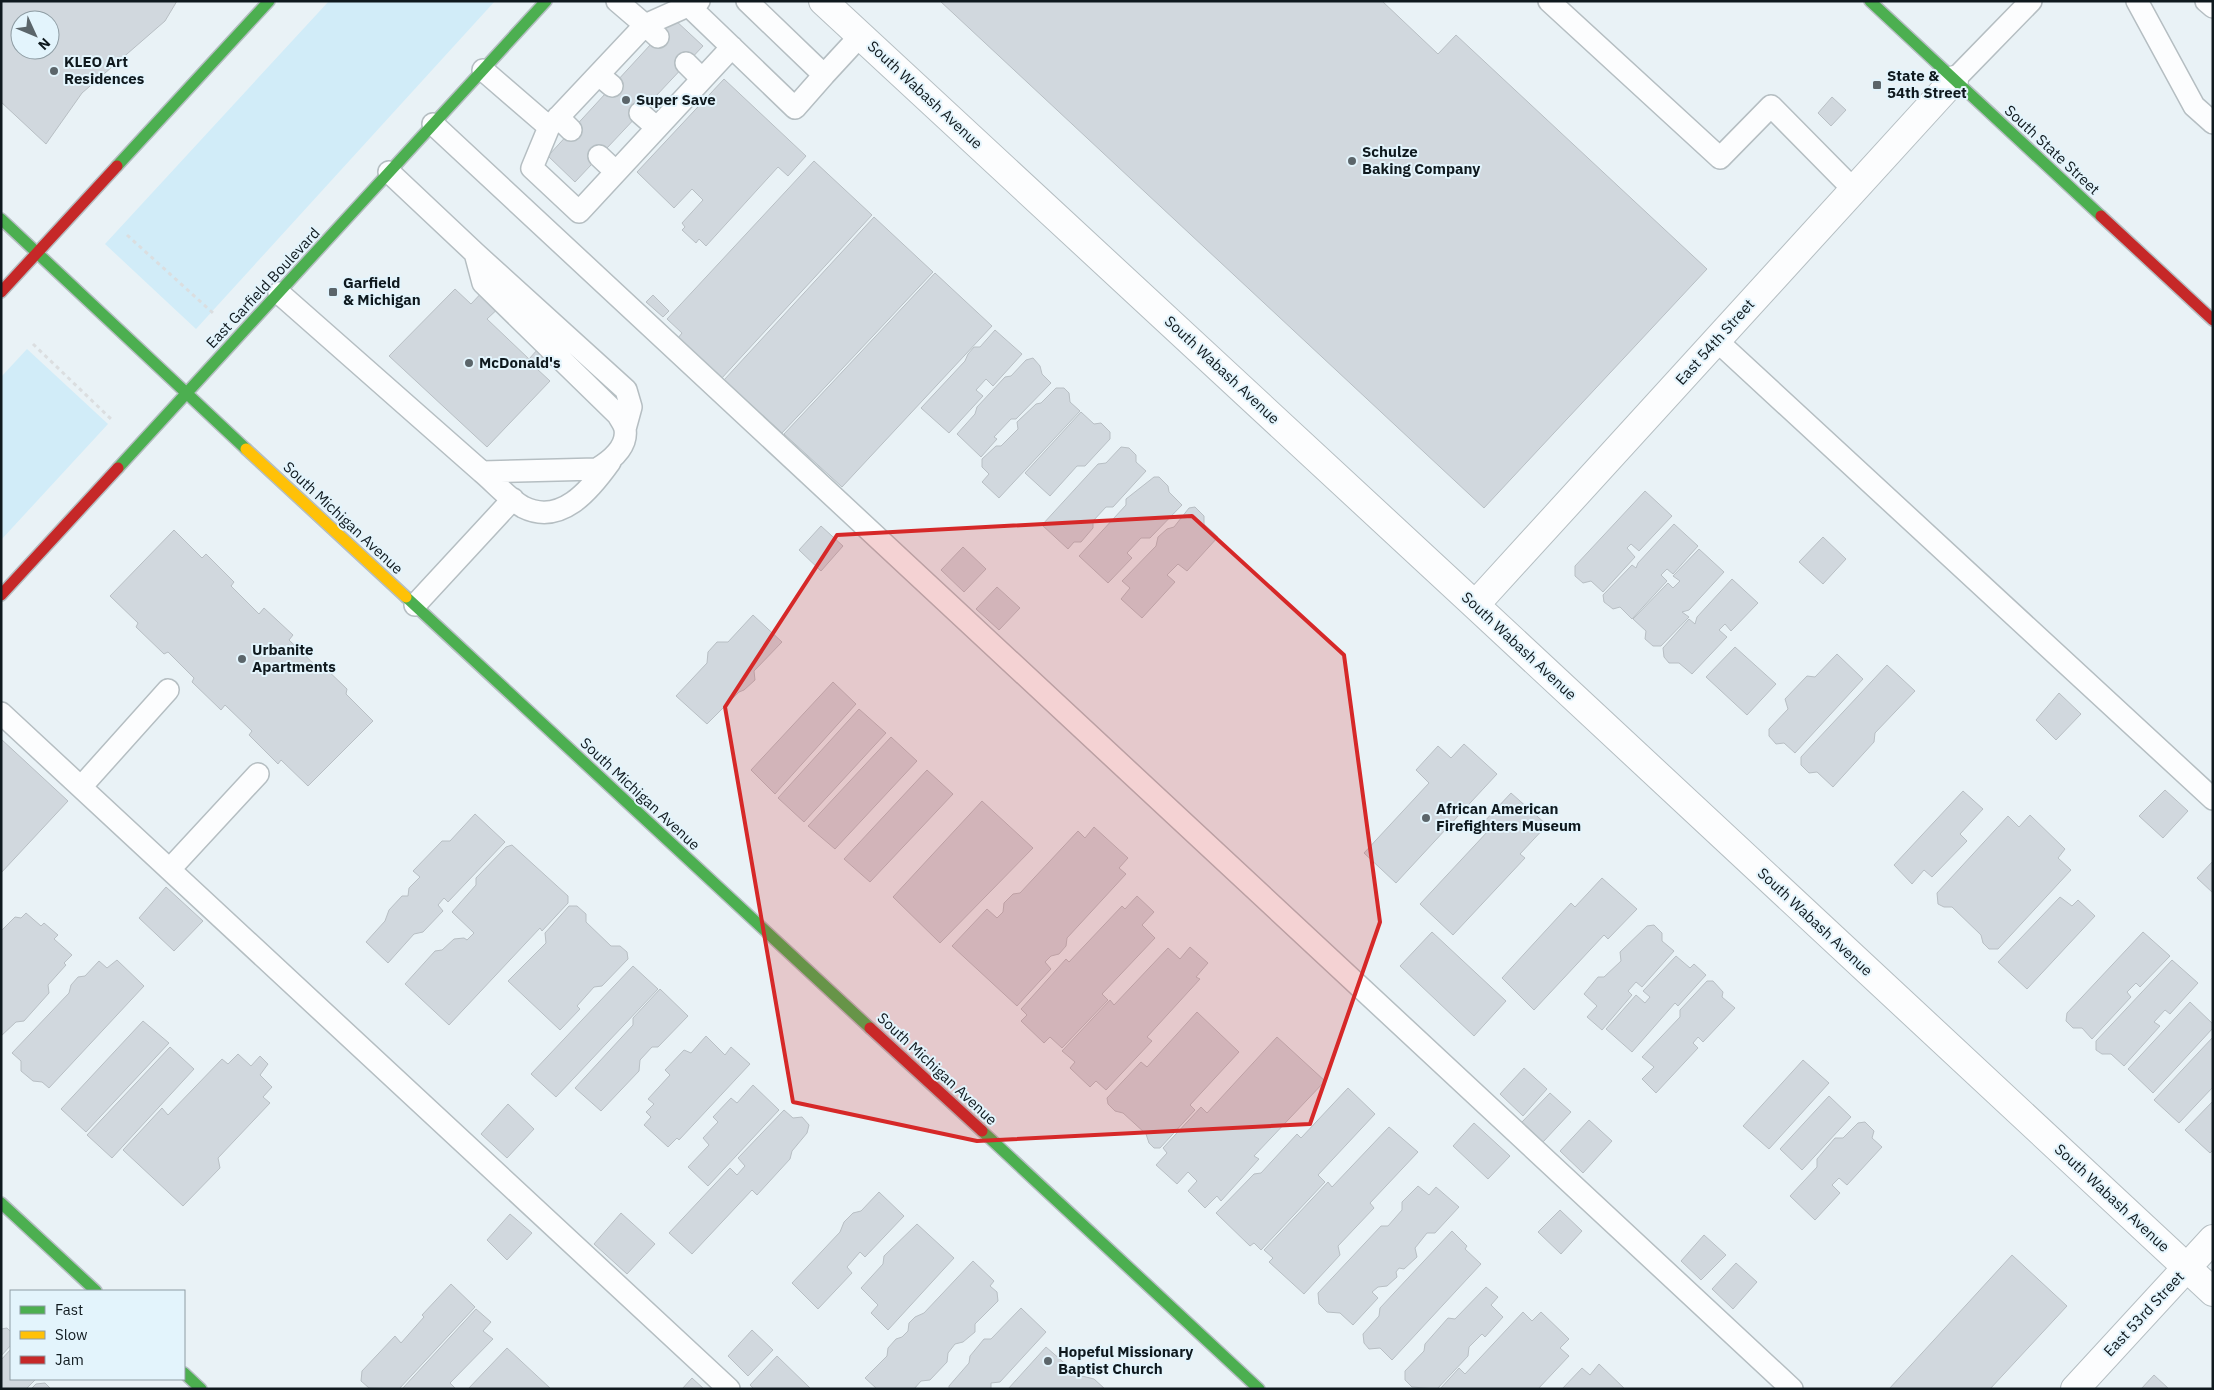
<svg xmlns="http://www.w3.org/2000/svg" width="2214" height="1390" font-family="'IBM Plex Sans',sans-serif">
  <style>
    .green { fill: #d1ecf8 }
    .building { fill: #d1d8de; stroke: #b8bfc4; fill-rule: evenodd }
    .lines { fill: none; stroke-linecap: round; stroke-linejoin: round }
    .lane-casing { stroke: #b5bec2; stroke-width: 24 }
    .street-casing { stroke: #b5bec2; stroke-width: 30 }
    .fast-casing { stroke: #b5bec2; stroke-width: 14 }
    .slow-casing { stroke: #b5bec2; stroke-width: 14 }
    .jam-casing { stroke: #b5bec2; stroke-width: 14 }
    .path { stroke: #dbdee0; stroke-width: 3; stroke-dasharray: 4 4; stroke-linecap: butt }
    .lane { stroke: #fcfdfe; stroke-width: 21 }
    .street { stroke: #fcfdfe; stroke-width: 28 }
    .fast { stroke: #4caf50; stroke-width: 11 }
    .slow { stroke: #ffc107; stroke-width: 11 }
    .jam { stroke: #c62828; stroke-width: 11 }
    .marked { fill: #d62828; fill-opacity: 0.2; stroke: #d62828; stroke-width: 4; stroke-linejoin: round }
    .poi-dot { fill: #5b656a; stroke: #e3f4fc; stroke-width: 2 }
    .labels { text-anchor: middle; stroke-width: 4; stroke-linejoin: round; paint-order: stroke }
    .poi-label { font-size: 15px; font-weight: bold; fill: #0f191e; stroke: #e3f4fc; text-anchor: start }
    .street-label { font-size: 15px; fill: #0f191e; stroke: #e3f4fc }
  </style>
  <rect width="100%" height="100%" fill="#e9f2f6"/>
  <path class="green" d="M329,1H495L196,329L105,244Z
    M27,349L108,424L1,540V377Z"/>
  <path class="building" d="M1,1H177L165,21L82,93L46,144L1,102ZM20,20H50V50H20Z
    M940,1H1382L1438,54L1456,35L1707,269L1484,508Z
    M674,19L703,46L575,182L548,156Z
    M724,79L806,156L788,176L778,167L706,246L699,239L696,243L682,230L685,227L682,223L703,200L692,189L674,208L637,172Z
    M1832,97L1846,110L1831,126L1818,113Z
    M814,161L872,215L721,379L678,338L682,333L667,319Z
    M874,217L933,272L782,433L724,380Z
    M935,273L992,326L842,487L784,434Z
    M486,288L503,304L487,319L529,359L538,349L547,357L536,368L550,381L487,447L389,356L455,289L471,304Z
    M653,295L669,311L663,317L646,302Z
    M995,330L1022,354L993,386L986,379L976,390L983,396L949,433L921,408L965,361L968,354L974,347H980Z
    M1033,358L1040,366L1042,374L1051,383L1016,419H1011L994,437L997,439L981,457L957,434L975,414L977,407L1005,377L1011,376L1026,360Z
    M1056,388H1064L1069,393L1070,402L1080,411L999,498L982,482L989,474L982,467V459L996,446H1001L1018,429L1017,422L1036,404L1041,403Z
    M1081,412L1094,424L1101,423L1110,432V439L1085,466H1077L1050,496L1025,473Z
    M1121,447L1129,448L1136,455V462L1146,471L1113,507H1106L1093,521V528L1081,542H1074L1068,549L1042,525L1098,464L1106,463Z
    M1154,477H1159L1168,486L1169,492L1182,505L1150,538H1141L1127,553L1132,558L1108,583L1079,556L1126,505V499Z
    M1645,491L1672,516L1639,551L1631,544L1627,548L1635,557L1603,592L1591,581L1583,583L1575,576V566Z
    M1195,507L1204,516V524L1218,537L1187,571L1178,564L1167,575L1175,582L1142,618L1121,599L1130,588L1122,581L1156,546L1158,537L1167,529L1174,527L1189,508Z
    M1674,524L1698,546L1673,574L1667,569L1661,575L1667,581L1632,619L1620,607L1613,609L1604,602L1603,595L1632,565L1636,568L1638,563Z
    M821,526L843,546L821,571L799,550Z
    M174,530L202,558L206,554L234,582L231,586L259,614L264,608L293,635L289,640L317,667L321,664L347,689L346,694L373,721L308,786L281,760L278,764L249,735L252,731L225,705L221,710L192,682L194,678L168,652L164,654L136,627L138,623L110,596Z
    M1823,537L1846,559L1823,584L1799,562Z
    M963,547L986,569L964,592L941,570Z
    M1699,549L1724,572L1689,610L1682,612L1689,617L1661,646H1653L1645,639L1646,631L1633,619L1668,583L1673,588L1680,581L1673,576Z
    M1732,579L1758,603L1731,631L1725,624L1719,630L1727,637L1692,674L1679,663H1669L1664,657L1663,648L1689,619L1695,624L1697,617Z
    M997,587L1020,608L999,630L976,609Z
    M753,615L782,642L754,671L755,680L744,690L739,692L707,724L676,696L707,663L708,652L717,642H728Z
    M1735,647L1776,684L1747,715L1706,677Z
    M1837,654L1863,679L1795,753L1784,743L1776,744L1769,736V729L1788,709L1785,699L1807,676L1815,677Z
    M1887,665L1915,691L1875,733L1874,742L1833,787L1817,772L1809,773L1801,765V757Z
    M833,682L856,704L775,794L751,770Z
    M2059,693L2081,714L2056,740L2036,720Z
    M859,709L886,733L804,822L778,798Z
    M891,737L917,761L835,849L808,826Z
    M1,739L68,801L1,873Z
    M1464,744L1497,774L1396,883L1364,853L1429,783L1416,770L1438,746L1451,758Z
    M927,770L953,794L870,882L844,859Z
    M2165,790L2188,811L2163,838L2139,816Z
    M1963,791L1983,809L1960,834L1967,841L1932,877L1924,870L1912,884L1894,865Z
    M1511,793L1547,825L1520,854L1525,858L1453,935L1420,904L1489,830L1482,824Z
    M982,801L1033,848L940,943L893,897Z
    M475,814L505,842L448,902L444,898L438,905L443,911L423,932L414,934L388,963L366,942L385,921L389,910L402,896H408L409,888L420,877L413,871L442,841H450Z
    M2030,815L2065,849L2058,858L2071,870L1998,949H1989L1983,943L1981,935L1952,907H1944L1938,904L1937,893L2008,816L2019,827Z
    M1094,827L1128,858L1119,868L1126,874L1067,938L1066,946L1059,954L1051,956L1045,962L1051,969L1017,1006L952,946L987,909L997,918L1003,912L1004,903L1013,894L1020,893L1078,831L1085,838Z
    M512,845L568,896V903L542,931L540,928L449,1025L405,984L435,951L442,950L454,939L464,938L467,940L474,933L452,912L476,885V878L506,847Z
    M2213,861V893L2197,878Z
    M1602,878L1637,909L1608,939L1604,935L1534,1010L1502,978L1571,903L1575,907Z
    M166,887L203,921L174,951L139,918Z
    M1137,896L1154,912L1142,925L1155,938L1102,994L1108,1000L1062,1048L1050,1037L1044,1043L1021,1021L1027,1015L1021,1009L1066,959L1069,962L1122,906L1125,909Z
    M2060,897L2072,906L2078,900L2095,916L2027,989L1998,962Z
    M569,906H577L586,914V922L611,946H620L627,952L628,959L602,986L594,987L577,1006L580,1009L560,1030L508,981L546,943L545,933Z
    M26,913L41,926L44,923L58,935L54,939L72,955L64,963L66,965L48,985L49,993L24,1021L16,1022L1,1036V931L15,917L21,918Z
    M1654,925L1662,933V941L1674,951L1642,987L1636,982L1628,991L1632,995L1602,1030L1587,1017L1597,1006L1584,994L1598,977H1604L1621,961L1620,952L1647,926Z
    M1432,932L1506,1001L1474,1036L1400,966Z
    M2143,932L2170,956L2140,987L2136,983L2127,992L2131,997L2092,1039L2082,1028H2073L2066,1021L2067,1013Z
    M1190,947L1208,963L1196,977L1200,979L1147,1037L1152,1041L1106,1090L1096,1081L1090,1087L1070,1068L1075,1062L1062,1051L1110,1000L1114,1005L1168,948L1180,959Z
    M1676,956L1690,968L1694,964L1706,975L1678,1006L1675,1003L1632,1052L1606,1029L1636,995L1645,1003L1650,997L1643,991Z
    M117,960L144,986L49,1088L42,1082L33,1081L21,1071V1061L12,1053L69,993L71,985L78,977L85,976L99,961L107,968Z
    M2172,960L2198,983L2170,1014L2165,1010L2154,1022L2160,1026L2124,1066L2111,1054H2102L2096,1050V1041Z
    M633,966L658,989L556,1097L531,1074Z
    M1707,981H1713L1723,992L1722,997L1735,1008L1703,1042L1698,1037L1693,1043L1698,1048L1656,1093L1642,1079L1654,1067L1642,1057L1680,1017V1010Z
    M660,989L688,1016L658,1047H652L640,1060L639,1071L601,1111L575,1088L633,1025V1018Z
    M2190,1002L2213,1024V1028L2153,1093L2128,1069Z
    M1197,1012L1239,1052L1190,1105L1195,1110L1160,1148H1154L1149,1143L1146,1134L1123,1113L1115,1111L1108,1104L1107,1098L1141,1062L1147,1067Z
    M143,1021L169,1043L86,1132L61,1109Z
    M706,1036L725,1055L731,1047L750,1064L679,1140L677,1138L668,1147L644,1125L651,1117L646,1112L654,1104L648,1099L670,1075L665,1070L684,1050L691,1053Z
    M1277,1037L1325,1081L1254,1156L1259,1159L1221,1201L1217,1196L1205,1208L1188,1191L1197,1181L1188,1172L1177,1184L1156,1165L1167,1153L1163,1148L1201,1107L1207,1113Z
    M2213,1037V1087L2179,1123L2154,1100Z
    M170,1047L194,1069L112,1158L87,1135Z
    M238,1054L251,1066L260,1056L268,1064L260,1075L272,1087L263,1097L270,1103L218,1158L220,1168L183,1206L123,1150L162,1108L168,1115L222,1059L228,1064Z
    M1803,1060L1829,1083L1769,1149L1743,1126Z
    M1524,1068L1547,1089L1523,1116L1500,1094Z
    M753,1085L779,1110L708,1186L688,1167L709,1145L703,1138L718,1122L713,1117L731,1098L737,1103Z
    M1348,1088L1375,1114L1318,1175L1325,1182L1261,1250L1254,1243L1250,1246L1216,1213L1254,1174L1261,1173L1297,1134L1301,1138Z
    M1550,1093L1571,1112L1543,1142L1522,1122Z
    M1829,1096L1851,1117L1802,1170L1780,1149Z
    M2213,1101V1150L2210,1153L2185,1130Z
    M508,1104L534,1129L507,1158L481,1134Z
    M784,1110L793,1118L802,1117L809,1125L807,1133L792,1151L790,1159L757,1195L752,1190L692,1254L669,1233L730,1168L737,1175L745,1166L738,1158Z
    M1589,1120L1612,1141L1583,1173L1560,1151Z
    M1865,1122L1874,1131L1872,1138L1882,1147L1847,1185L1839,1178L1832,1185L1840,1193L1815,1220L1790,1196L1817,1167V1159L1835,1138H1843L1858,1123Z
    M1474,1123L1510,1156L1488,1179L1453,1146Z
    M1389,1127L1418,1152L1370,1203L1374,1208L1338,1246L1340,1255L1304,1294L1269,1262L1273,1258L1264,1250L1328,1182L1332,1187Z
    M1418,1186L1429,1195L1436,1187L1459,1207L1435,1233H1427L1415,1248L1417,1257L1404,1269L1399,1268L1396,1272L1397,1277L1387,1286L1378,1287L1372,1292L1378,1298L1353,1325L1340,1313L1327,1312L1319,1304L1318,1293L1381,1226H1388L1402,1210V1202Z
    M879,1192L904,1216L865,1257L860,1252L847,1267L852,1273L818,1309L792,1283L840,1232L844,1222L853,1213L861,1211Z
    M1560,1210L1582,1231L1561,1254L1538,1232Z
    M621,1213L655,1244L627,1274L594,1244Z
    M510,1214L532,1233L507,1260L487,1240Z
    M917,1224L954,1258L888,1330L871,1313L878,1305L861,1288L883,1264L884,1256Z
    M1452,1231L1467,1246L1465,1249L1481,1264L1392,1360L1380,1348L1369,1349L1364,1343L1363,1334L1379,1316L1380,1308Z
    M1704,1235L1726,1255L1701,1280L1681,1261Z
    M2012,1255L2067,1306L1990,1389H1889Z
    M973,1261L994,1281L990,1286L997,1292L998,1301L975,1324V1332L963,1342L955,1344L948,1353L947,1362L930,1380L921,1381L914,1389H877L865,1378L887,1356L888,1348L896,1339L902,1337L908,1331L909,1323L915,1317L924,1313Z
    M1736,1263L1757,1282L1733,1309L1712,1289Z
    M451,1284L475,1307L399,1389L369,1388L361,1381L362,1371L395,1336L401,1343L424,1317L422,1315Z
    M1486,1287L1498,1297L1491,1305L1503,1317L1485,1337L1482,1334L1469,1347L1468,1356L1437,1389L1412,1387L1405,1380V1371L1424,1351L1425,1344L1448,1318L1455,1319Z
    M1021,1308L1046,1332L1000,1382L991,1383V1389H949V1386L969,1363L970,1356L984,1339H991Z
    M476,1309L491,1322L483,1331L493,1339L450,1383L456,1389H402Z
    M1523,1312L1532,1321L1541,1312L1569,1339L1560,1348L1569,1356L1538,1389H1440L1459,1368L1465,1374Z
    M7,1328L11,1332V1345L1,1356V1329Z
    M752,1330L773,1350L748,1376L728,1356Z
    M1046,1347L1078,1375L1094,1379L1105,1389H1008Z
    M507,1348L551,1389H468Z
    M11,1349V1379H36L26,1389H1V1360Z
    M777,1356L811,1389H754L750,1385Z
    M1599,1364L1625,1389H1562L1582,1368L1590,1375Z
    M2154,1375L2169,1389H2141Z
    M692,1378L704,1389H682Z
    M45,1383L51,1389H31L36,1384Z"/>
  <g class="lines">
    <g class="lane-casing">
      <path id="lane" d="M617,1L645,25L699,1
        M747,1L824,75L860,36
        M1549,1L1720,158L1771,106L1854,190
        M2137,1L2194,106L2213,123
        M2206,1L2213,7
        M689,6L795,108L824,75
        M686,63L702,79
        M483,70L549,127L645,25L658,37
        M599,75L612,86
        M1954,80L2031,1
        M640,113L657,128
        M558,117L571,130
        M433,124L1792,1389
        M549,127L532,168L579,212L732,47
        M599,156L616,172
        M389,172L475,253L626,390L631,407L625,429
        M279,293L482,472L597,469C610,461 628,447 625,429C624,424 620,419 618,415L483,283L475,253
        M1716,340L2213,799
        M482,472C495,483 509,499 523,507C561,526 590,490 610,462
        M415,605L513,499
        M1,713L729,1389
        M81,787L168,690
        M170,869L258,774"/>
    </g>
    <g class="street-casing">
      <path id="street" d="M823,1L1475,605L2213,1292
        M1475,605L1954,80
        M2075,1389L2213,1239"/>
    </g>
    <g class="fast-casing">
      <path id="fast" d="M1870,1L2101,216
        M117,166L269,1
        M1,219L246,449
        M118,468L546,1
        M406,597L870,1028
        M982,1131L1259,1389
        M1,1203L96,1291
        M184,1373L201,1389"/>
    </g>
    <g class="slow-casing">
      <path id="slow" d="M246,449L406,597"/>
    </g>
    <g class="jam-casing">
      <path id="jam" d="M2101,216L2213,320
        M1,292L117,166
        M1,595L118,468
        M870,1028L982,1131"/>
    </g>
    <path class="path" d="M127,235L213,313
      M33,344L111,419"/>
    <use href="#lane" class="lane"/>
    <use href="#street" class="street"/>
    <use href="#fast" class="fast"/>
    <use href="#slow" class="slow"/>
    <use href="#jam" class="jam"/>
  </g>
  <path class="marked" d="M1192,516L1344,655L1380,922L1310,1124L977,1141L793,1102L725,707L837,535Z"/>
  <g class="poi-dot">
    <circle cx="54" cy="71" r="5"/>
    <rect x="1872" y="80" width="10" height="10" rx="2.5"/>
    <circle cx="626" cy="100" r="5"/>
    <circle cx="1352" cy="161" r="5"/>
    <rect x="328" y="287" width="10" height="10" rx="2.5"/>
    <circle cx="469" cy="363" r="5"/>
    <circle cx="242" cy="659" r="5"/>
    <circle cx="1426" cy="818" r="5"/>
    <circle cx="1048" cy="1361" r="5"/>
  </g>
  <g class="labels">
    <g class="poi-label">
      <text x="64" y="67">KLEO Art<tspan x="64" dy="17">Residences</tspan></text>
      <text x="1887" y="81">State &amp;<tspan x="1887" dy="17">54th Street</tspan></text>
      <text x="636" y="105">Super Save</text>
      <text x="1362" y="157">Schulze<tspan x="1362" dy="17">Baking Company</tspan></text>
      <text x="343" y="288">Garfield<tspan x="343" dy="17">&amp; Michigan</tspan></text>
      <text x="479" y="368">McDonald's</text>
      <text x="252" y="655">Urbanite<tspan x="252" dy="17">Apartments</tspan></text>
      <text x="1436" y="814">African American<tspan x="1436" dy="17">Firefighters Museum</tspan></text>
      <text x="1058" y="1357">Hopeful Missionary<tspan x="1058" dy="17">Baptist Church</tspan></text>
    </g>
    <g class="street-label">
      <text transform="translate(925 95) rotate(43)" y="5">South Wabash Avenue</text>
      <text transform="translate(2052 150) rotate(43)" y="5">South State Street</text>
      <text transform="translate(263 288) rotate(-47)" y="5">East Garfield Boulevard</text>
      <text transform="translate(1715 342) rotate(-48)" y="5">East 54th Street</text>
      <text transform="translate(1222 370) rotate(43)" y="5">South Wabash Avenue</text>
      <text transform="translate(343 518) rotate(43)" y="5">South Michigan Avenue</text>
      <text transform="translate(1519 646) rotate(43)" y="5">South Wabash Avenue</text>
      <text transform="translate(640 794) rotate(43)" y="5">South Michigan Avenue</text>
      <text transform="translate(1815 922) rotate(43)" y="5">South Wabash Avenue</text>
      <text transform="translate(937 1069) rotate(43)" y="5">South Michigan Avenue</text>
      <text transform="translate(2112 1198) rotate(43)" y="5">South Wabash Avenue</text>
      <text transform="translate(2144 1314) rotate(-47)" y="5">East 53rd Street</text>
    </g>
  </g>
  <rect width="2214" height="1390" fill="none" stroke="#0f191e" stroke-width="5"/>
  <rect x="10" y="1290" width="175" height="90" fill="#e3f4fc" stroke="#8e9ca3"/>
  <rect x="20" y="1306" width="25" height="8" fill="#4caf50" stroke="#8e9ca3"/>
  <text x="55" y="1315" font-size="15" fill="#0f191e">Fast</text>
  <rect x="20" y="1331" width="25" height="8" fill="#ffc107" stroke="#8e9ca3"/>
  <text x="55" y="1340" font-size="15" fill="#0f191e">Slow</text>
  <rect x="20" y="1356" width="25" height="8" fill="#c62828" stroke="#8e9ca3"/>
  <text x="55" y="1365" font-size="15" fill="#0f191e">Jam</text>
  <g transform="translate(35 35) rotate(134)"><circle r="24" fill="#e3f4fc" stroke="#8e9ca3"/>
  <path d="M0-4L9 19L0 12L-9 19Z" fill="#5b656a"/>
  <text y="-8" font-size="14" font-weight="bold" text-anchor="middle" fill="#0f191e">N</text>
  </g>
</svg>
